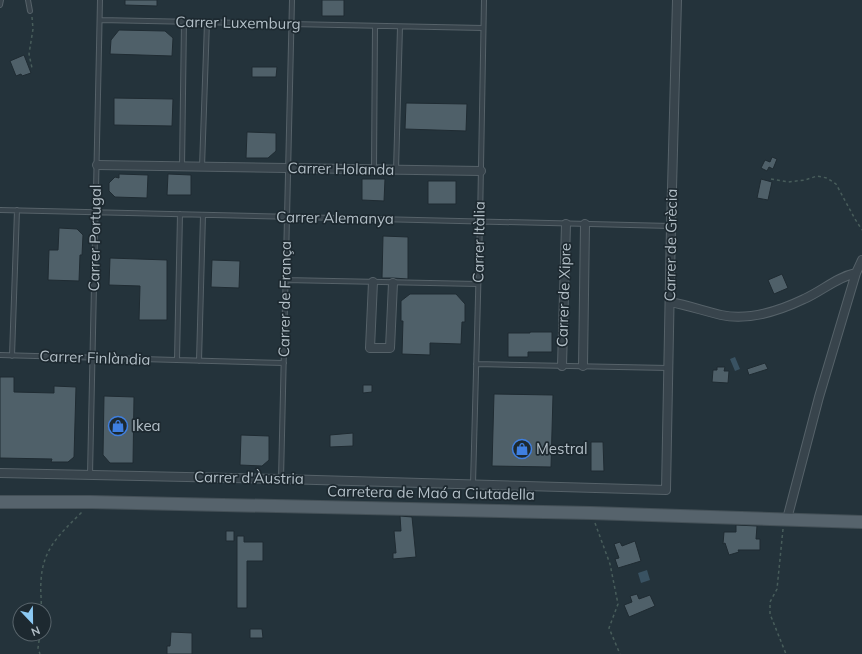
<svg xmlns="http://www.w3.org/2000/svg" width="862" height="654" font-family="Mulish,sans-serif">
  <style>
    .water { fill: #395262 }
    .building { fill: #4f6069; stroke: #1f2b32 }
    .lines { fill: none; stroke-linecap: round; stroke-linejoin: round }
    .lane-casing { stroke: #566269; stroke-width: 6 }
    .street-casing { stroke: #566269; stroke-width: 10 }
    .primary-casing { stroke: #445057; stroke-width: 14 }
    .path { stroke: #485d5b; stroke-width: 1.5; stroke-dasharray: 3 3; stroke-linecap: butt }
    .lane { stroke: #38444c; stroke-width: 4 }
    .street { stroke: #38444c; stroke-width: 8 }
    .primary { stroke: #56636c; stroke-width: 12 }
    .labels { text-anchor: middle; stroke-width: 3.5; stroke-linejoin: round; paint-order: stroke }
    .street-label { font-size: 15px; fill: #b3bfc7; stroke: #1d2930 }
    .poi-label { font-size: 15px; fill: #b3bfc7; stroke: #1d2930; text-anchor: start }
  </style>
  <rect width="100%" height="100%" fill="#24333b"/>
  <path class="water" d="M735,357L740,369L735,371L730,359Z
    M647,570L650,580L641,583L638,573Z"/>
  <path class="building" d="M125,0H157V6L125,5Z
    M322,0H344V16H322Z
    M119,30L165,31L173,38L172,56L110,54L111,40Z
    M24,55L31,73L22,76L21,74L16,76L10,61Z
    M252,67H277L276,77H252Z
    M114,98L173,99L172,126L114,125Z
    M406,103L467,104L466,131L405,129Z
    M247,132L276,133V151L268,158H246Z
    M772,157L777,159L773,169L769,167L767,171L761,168L765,160L770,162Z
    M119,174L148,175L147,198L115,197L109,191V183L115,177L119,178Z
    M168,174L191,175V195H167Z
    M362,179H385L384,201L362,200Z
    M761,179L772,182L768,200L757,198Z
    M428,181H456V204H428Z
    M59,228L77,229L83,235L82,255H80L79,281L48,280L49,250H58Z
    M383,236L408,237V279L393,278H382Z
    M110,258L167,260V320H139L140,286L109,285Z
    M212,260L240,261L239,288L211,287Z
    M782,274L788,288L774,294L768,280Z
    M410,294H456L465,304V322H462L461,344L430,343V355L402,354L403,321H401V301Z
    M530,332H552V352H528V357H508V333H530Z
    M765,363L768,369L749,375L747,369Z
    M717,367H725L724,371H729L728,383L712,382L713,370H717Z
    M0,377H14V392L54,393V386L76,387L74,457L68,462H51L52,459L0,458Z
    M363,385H372V392L363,393Z
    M494,394L553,395L551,467L492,466Z
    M104,396L134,397L133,463H110L103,455Z
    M353,433V446L330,447V435Z
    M241,435L269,436V460L262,466L240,465Z
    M591,442H603L604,471H591Z
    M400,516L412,517L416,557L393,559V553H396L394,531H401Z
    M736,525L757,526L756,539H760V550H738L739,552L729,555L725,543L723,544L724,532H736Z
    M226,531H234V541H226Z
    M237,536H244V542H263V561H247V608H237Z
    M635,541L641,561L618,568L615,559L619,558L614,544L620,542L622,546Z
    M637,594L639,599L650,595L655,606L629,617L624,605L632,602L630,596Z
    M250,629H262L263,638H250Z
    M171,632L192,633V654H167V646H170Z"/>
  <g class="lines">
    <g class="lane-casing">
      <path id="lane" d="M28,0L30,11
        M0,5L1,0
        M100,20L483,28
        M182,167L184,21
        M202,167L207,22
        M374,169L375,26
        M396,170L400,27
        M0,210L671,226
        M285,280L478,284
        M0,355L284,363
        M12,356L17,210
        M177,360L180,214
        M199,361L203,215
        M476,364L668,368
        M90,475L100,0
        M281,479L292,0
        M473,484L480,222L484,0"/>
    </g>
    <g class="street-casing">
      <path id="street" d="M97,165L481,171
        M373,282L370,348H390L393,283
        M670,302C687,305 704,311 721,315C749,321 779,311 804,299C822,291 837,277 856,273
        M562,366L566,224
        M583,366L585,224
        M0,473L281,479L666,490L671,226L677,0
        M787,519L819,397L856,273L862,260"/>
    </g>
    <g class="primary-casing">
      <path id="primary" d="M0,502H91L591,513L862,522"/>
    </g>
    <path class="path" d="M32,17L33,29L29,54L32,68
      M771,179L788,182L805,180L817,176L827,178L836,184L855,219L862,230
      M595,523L610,564L618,604L609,628L620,654
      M783,529L777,589L770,602V614L786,654
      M41,610C42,601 40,591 41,582C42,549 60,534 82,512
      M40,634L38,648L40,654"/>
    <use href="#lane" class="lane"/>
    <use href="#street" class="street"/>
    <use href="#primary" class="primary"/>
  </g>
  <defs>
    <g id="shop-ring" transform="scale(1)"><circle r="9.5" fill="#1d2930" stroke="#3f7fe0" stroke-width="1.5"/><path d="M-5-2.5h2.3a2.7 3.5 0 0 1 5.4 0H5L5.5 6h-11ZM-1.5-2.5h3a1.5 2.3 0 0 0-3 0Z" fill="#3f7fe0"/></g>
  </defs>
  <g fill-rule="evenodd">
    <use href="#shop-ring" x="118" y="426"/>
    <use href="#shop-ring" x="522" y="449"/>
  </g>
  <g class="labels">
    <g class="street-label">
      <text transform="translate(238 23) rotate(1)" y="5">Carrer Luxemburg</text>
      <text transform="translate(341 169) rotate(1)" y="5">Carrer Holanda</text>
      <text transform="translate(335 218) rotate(1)" y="5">Carrer Alemanya</text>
      <text transform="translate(95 238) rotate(-89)" y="5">Carrer Portugal</text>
      <text transform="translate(479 242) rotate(-89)" y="5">Carrer Itàlia</text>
      <text transform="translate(671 245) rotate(-89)" y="5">Carrer de Grècia</text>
      <text transform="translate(564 295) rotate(-88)" y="5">Carrer de Xipre</text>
      <text transform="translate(285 299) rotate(-89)" y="5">Carrer de França</text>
      <text transform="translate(95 358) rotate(2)" y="5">Carrer Finlàndia</text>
      <text transform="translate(249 478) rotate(1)" y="5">Carrer d'Àustria</text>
      <text transform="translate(431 493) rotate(1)" y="5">Carretera de Maó a Ciutadella</text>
    </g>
    <g class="poi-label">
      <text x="132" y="431">Ikea</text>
      <text x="536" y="454">Mestral</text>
    </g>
  </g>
  <g transform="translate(32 622) rotate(158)"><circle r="19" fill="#1d2930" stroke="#59656c"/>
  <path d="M0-3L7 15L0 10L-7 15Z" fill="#8cc9f3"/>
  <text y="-6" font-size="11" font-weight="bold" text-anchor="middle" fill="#b3bfc7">N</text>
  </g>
</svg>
